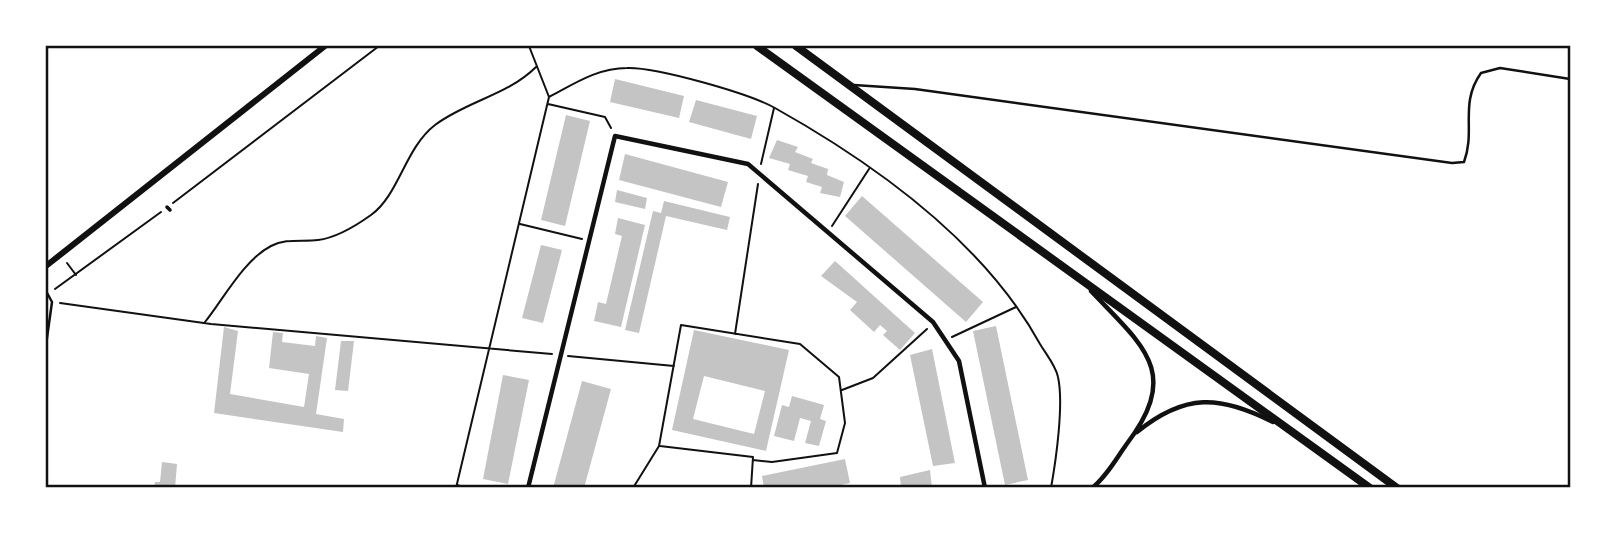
<svg xmlns="http://www.w3.org/2000/svg" width="1616" height="533" font-family="'Roboto Serif',serif">
  <style>
    .building { fill: #c4c4c4; fill-rule: evenodd }
    .lines { fill: none; stroke-linecap: round; stroke-linejoin: round }
    .path { stroke: #111; stroke-width: 2 }
    .service { stroke: #111; stroke-width: 2.5 }
    .pedestrian { stroke: #111; stroke-width: 3.5 }
    .minor { stroke: #111; stroke-width: 4.5 }
    .tertiary { stroke: #111; stroke-width: 6 }
    .primary { stroke: #111; stroke-width: 8 }
    .neatline { fill: none; stroke: #111; stroke-width: 2.5 }
  </style>
  <rect width="100%" height="100%" fill="#fff"/>
  <path class="building" d="M615,79L684,96L679,118L610,102Z
    M696,100L757,116L751,139L689,122Z
    M566,115L590,121L565,226L541,220Z
    M777,140L798,147L795,152L813,159L811,163L828,169L827,175L844,182L840,197L820,193L822,187L806,182L808,176L788,170L790,164L769,158Z
    M625,154L728,182L721,207L619,180Z
    M617,190L647,198L645,209L615,202Z
    M862,196L983,302L966,322L845,216Z
    M664,201L730,217L727,230L666,216L639,333L625,330L653,211L661,213Z
    M618,218L645,225L621,327L594,321L598,302L606,304L622,236L615,234Z
    M541,245L562,250L543,323L522,318Z
    M835,261L915,333L900,350L883,335L887,331L880,325L874,332L850,310L857,302L821,276Z
    M996,326L1028,480L1005,485L973,331Z
    M224,327L238,331L230,394L304,407L309,374L269,368L273,332L283,333L282,342L315,346L316,336L327,338L316,414L344,419L343,432L214,413Z
    M694,330L789,350L766,451L672,430ZM704,376L765,391L754,434L693,419Z
    M341,341H354L348,391L335,390Z
    M932,349L955,463L933,466L910,355Z
    M503,375L529,380L508,484L483,479Z
    M582,381L611,389L584,488H553Z
    M792,396L824,405L820,419L826,421L819,446L805,443L811,421L800,418L794,441L774,436L782,405L789,407Z
    M845,459L850,483L827,488H764L762,476Z
    M162,462L177,464L175,488H154L155,482H160Z
    M930,470L932,488H901L900,477Z"/>
  <g class="lines">
    <path class="path" d="M529,46L549,97
      M548,104L605,117L611,128
      M761,164L774,108
      M173,203L379,46
      M520,224L582,239
      M832,226L869,169
      M67,263L76,275
      M55,289L161,212
      M60,303L211,324L552,354
      M205,322C224,298 244,260 271,246C286,238 302,242 318,240C335,238 357,225 371,215C399,195 405,148 435,125C467,101 508,95 536,67
      M735,334L758,184
      M952,337L1016,307
      M568,356L674,366
      M842,390L873,378L927,329
      M660,446L753,457L751,488
      M457,485L466,488
      M456,488L549,97C574,84 597,68 627,68C656,67 748,93 775,108C875,164 984,242 1040,344C1046,354 1056,366 1058,377C1064,404 1056,460 1051,488
      M633,488L659,446L681,325L800,344L839,377L845,423L837,453L772,462L753,460"/>
    <path class="service" d="M854,85L915,89L1452,163L1464,162C1476,130 1459,104 1481,73L1500,68L1570,79
      M46,291L52,302
      M46,345L52,302"/>
    <path class="pedestrian" d="M167,207L170,210"/>
    <path class="minor" d="M1091,291C1143,346 1182,372 1126,445C1116,459 1106,477 1092,488
      M1137,432C1185,393 1220,395 1273,422
      M528,488L615,136L748,164L933,322L959,361L985,488"/>
    <path class="tertiary" d="M46,266L325,46"/>
    <path class="primary" d="M757,46L1370,488
      M796,46L1397,488"/>
  </g>
  <rect width="1616" height="533" fill="none" stroke="#ffffff" stroke-width="94"/>
  <rect x="47" y="47" width="1522" height="439" class="neatline"/>
</svg>
